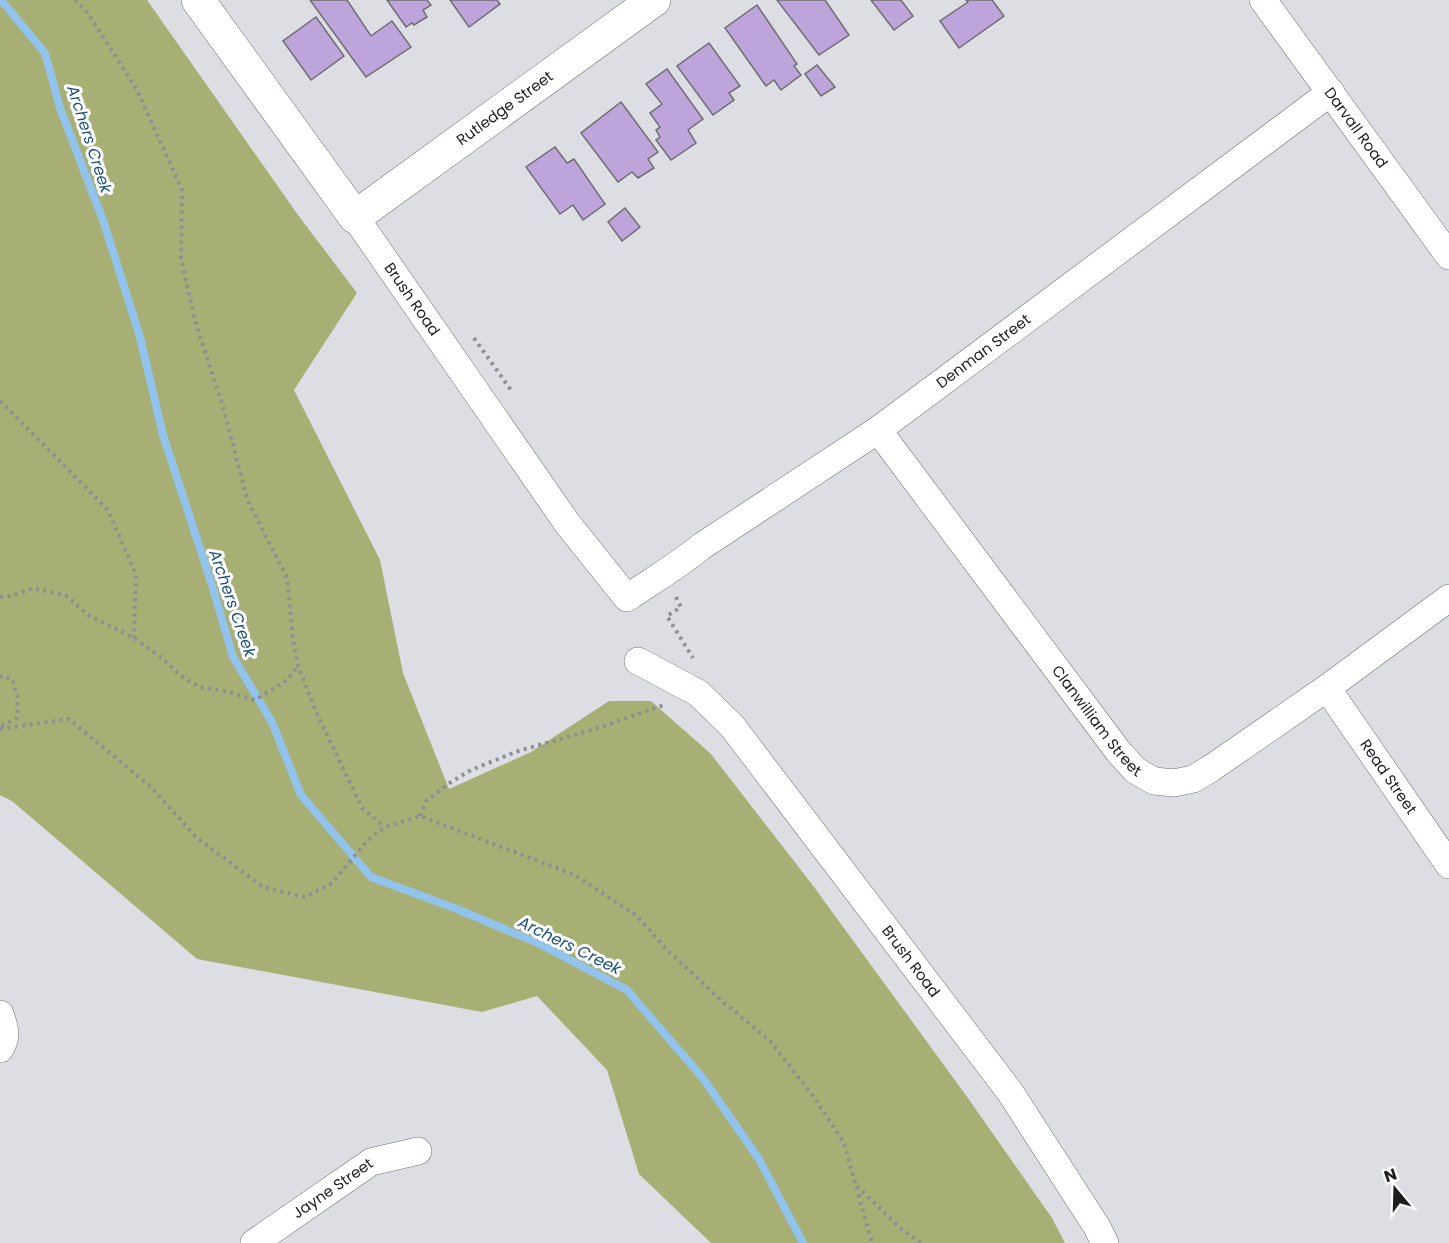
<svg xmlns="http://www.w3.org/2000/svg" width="1449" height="1243" font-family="Poppins,sans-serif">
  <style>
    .forest { fill: #a7af74 }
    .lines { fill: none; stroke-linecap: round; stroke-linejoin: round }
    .stream { stroke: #91c3ed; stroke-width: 8 }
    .building { fill: #bda4da; stroke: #6f6d71; stroke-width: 1.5 }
    .minor-casing { stroke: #6e7074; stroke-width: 28 }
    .major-casing { stroke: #6e7074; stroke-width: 34 }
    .path { stroke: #8e8f93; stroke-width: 4; stroke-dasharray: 3 4.5; stroke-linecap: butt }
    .minor { stroke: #fff; stroke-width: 27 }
    .major { stroke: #fff; stroke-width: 33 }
    .labels { text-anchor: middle; stroke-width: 6; stroke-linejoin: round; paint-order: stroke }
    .street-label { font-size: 15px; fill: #1d1d1f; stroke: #fff }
    .water-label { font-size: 16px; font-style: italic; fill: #1a527a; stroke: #fff }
  </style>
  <rect width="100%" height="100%" fill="#dcdee3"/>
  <path class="forest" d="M0,0H147L298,215L357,293L294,390L380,560L403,673L449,789L531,752L609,701H651L711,754L814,887L965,1094L1052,1218L1065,1243H711L639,1174L607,1070L537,996L482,1012L197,959L12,801L0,795Z"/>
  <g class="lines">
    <path class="stream" d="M1,0L45,53L60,108L104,223L140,337L163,435L212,585L233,657L272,722L301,795L371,877L457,909L540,944L627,990L702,1077L759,1159L803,1243"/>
  </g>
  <path class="building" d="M310,0H347L371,36L392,21L411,47L366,77Z
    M387,0H427L431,5L423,10L427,17L414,25L412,23L406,27Z
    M450,0H497L500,4L469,27Z
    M777,0H825L849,35L819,55Z
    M871,0H901L913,16L894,30Z
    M966,0H992L1004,16L959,48L940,21L968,2Z
    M757,5L797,64L794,66L801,75L781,90L774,80L766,86L725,28Z
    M316,17L344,56L311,80L283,41Z
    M709,43L740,86L729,93L734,100L713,115L677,66Z
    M817,65L835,87L821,96L805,74Z
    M667,69L703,119L688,130L696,143L671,160L656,140L660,137L656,130L660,127L650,113L662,104L646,84Z
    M621,102L658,152L648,159L654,168L638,178L632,172L618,182L581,133Z
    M555,147L567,163L574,159L605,204L583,220L573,205L560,214L526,167Z
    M625,208L640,227L622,241L608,222Z"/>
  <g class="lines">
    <g class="minor-casing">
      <g id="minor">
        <path id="s1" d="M1263,0L1449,256"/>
        <path id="s2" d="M355,217L567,523L627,598C652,581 679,565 702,546L878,430L1331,92"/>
        <path id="s3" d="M878,430L1118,751L1135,770L1154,781L1174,783L1193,779L1210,769L1327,688L1449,598"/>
        <path id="s4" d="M638,661L698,693L732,726L1010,1092L1097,1227L1105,1243"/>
        <path id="s5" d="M1327,688L1449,865"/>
        <path d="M0,1014C5,1028 8,1036 0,1049"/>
        <path id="s6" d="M254,1243L371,1162L418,1151"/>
      </g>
    </g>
    <g class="major-casing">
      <g id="major">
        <path id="s7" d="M198,0L355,217L654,0"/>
      </g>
    </g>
    <path class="path" d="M75,0L87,12L137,90L182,190L181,259L196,324L224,410L247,499L287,578L293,639L298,666L317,714L362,808L385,827
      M474,338L511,390
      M0,401L108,510L136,575L134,638
      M0,597L12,596L33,588L67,596L88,615L134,638L162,658L181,676L199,687L225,691L255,700L287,680L298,666
      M676,597L681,607L667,616L693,658
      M0,678L2,676L12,679L18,698L17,718L0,727
      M0,729L69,719L151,787L197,838L263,887L305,897L332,883L368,840L385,827L420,816L575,875L637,916L669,952L721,1000L770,1041L814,1097L844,1143L872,1243
      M420,816L427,800L451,782L471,770L518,751L592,730L664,705
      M857,1186L900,1228L921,1243"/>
    <use href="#minor" class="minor"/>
    <use href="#major" class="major"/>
  </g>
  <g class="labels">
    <g class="street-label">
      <text dy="5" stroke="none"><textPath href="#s7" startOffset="453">Rutledge Street</textPath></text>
      <text dy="5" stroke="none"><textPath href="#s1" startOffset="158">Darvall Road</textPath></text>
      <text dy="5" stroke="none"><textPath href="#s2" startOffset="100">Brush Road</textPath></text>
      <text dy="5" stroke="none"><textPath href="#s2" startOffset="902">Denman Street</textPath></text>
      <text dy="5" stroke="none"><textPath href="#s3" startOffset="364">Clanwilliam Street</textPath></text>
      <text dy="5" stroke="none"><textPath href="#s5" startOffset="108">Read Street</textPath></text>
      <text dy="5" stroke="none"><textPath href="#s4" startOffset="411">Brush Road</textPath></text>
      <text dy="5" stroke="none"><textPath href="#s6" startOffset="96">Jayne Street</textPath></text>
    </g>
    <g class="water-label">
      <text transform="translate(90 139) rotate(72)" y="6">Archers Creek</text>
      <text transform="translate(233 603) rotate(71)" y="6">Archers Creek</text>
      <text transform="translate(570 945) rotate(26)" y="6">Archers Creek</text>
    </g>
  </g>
  <g transform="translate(1395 1189) rotate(341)" stroke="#ffffff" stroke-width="4.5" paint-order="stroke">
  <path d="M0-4.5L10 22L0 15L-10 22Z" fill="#1d1d1f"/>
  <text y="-9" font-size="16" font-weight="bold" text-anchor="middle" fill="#1d1d1f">N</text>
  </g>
</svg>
